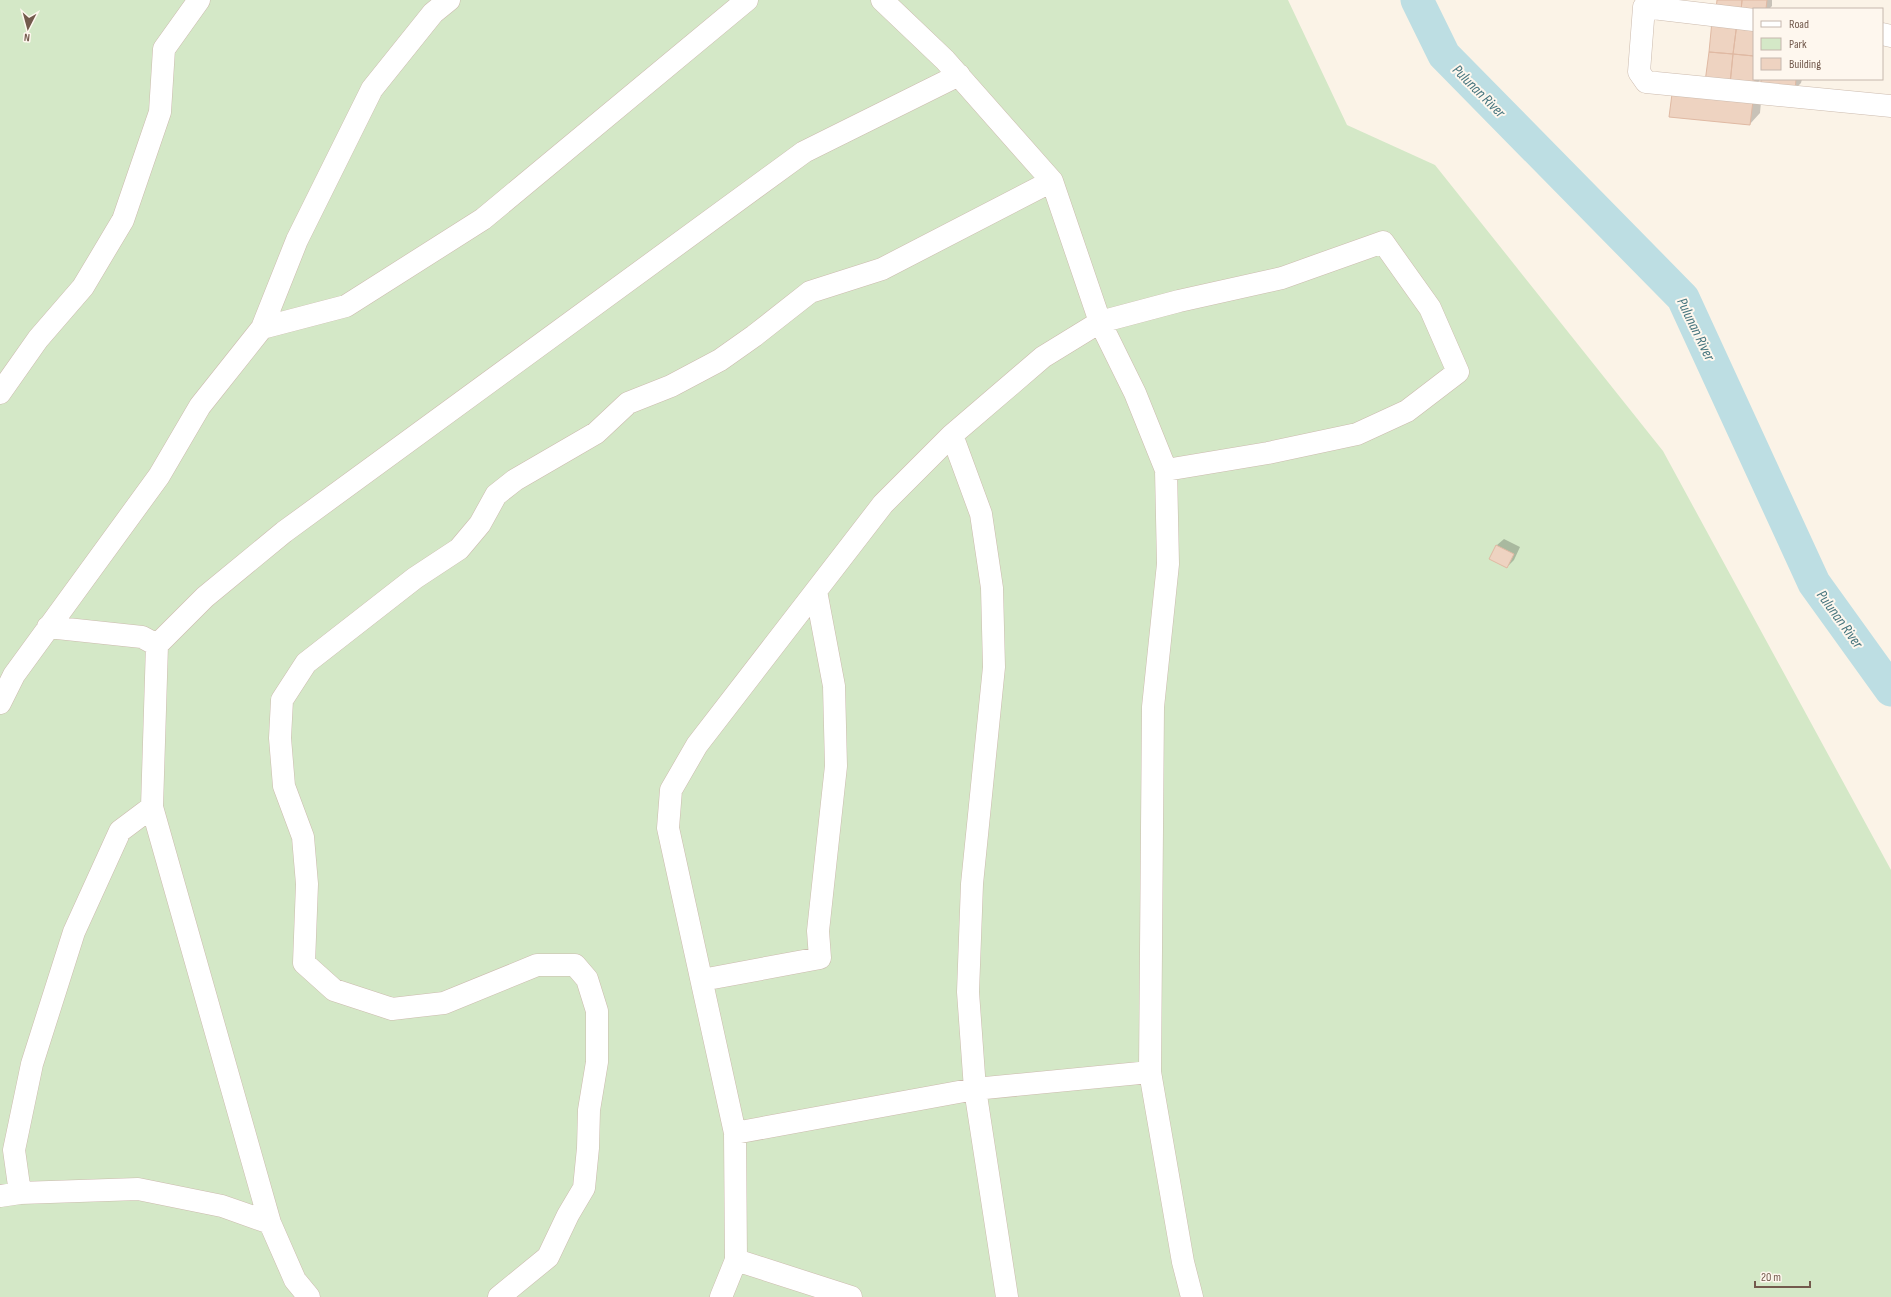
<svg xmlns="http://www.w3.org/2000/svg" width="1891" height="1297" font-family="'Sofia Sans Condensed',sans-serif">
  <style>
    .green { fill: #d4e8c7 }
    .shadow { fill: #0003 }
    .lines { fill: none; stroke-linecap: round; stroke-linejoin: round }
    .river { stroke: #bddee3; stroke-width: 33 }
    .building { fill: #eed3c1; stroke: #e0b9a3 }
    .minor-casing { stroke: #ccbbae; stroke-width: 23 }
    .minor { stroke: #fff; stroke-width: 22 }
    .labels { text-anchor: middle; stroke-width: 4; stroke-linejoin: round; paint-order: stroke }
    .water-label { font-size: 15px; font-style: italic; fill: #46757e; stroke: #fef7ee }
  </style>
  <rect width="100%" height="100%" fill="#fbf3e7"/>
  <path class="green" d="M0,0H1288L1347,125L1435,165L1663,451L1891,870V1297H0Z"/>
  <path class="shadow" d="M1718,0H1772V6L1769,9H1754Z
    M1754,79H1761L1754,86L1706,81Z
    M1762,79H1802L1801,83L1794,90Z
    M1762,91L1760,113L1750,124L1671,117Z
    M1504,539L1520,547L1514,560L1507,567L1491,558L1497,545Z"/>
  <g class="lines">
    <path class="river" d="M1417,0L1444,55L1683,298L1814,583L1891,690"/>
  </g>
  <path class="building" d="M1717,0H1742L1741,11L1716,9Z
    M1742,0H1767L1766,9L1741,11Z
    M1712,21L1737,23L1733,54L1709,52Z
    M1737,23L1754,25V56L1733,54Z
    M1709,52L1733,54L1730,84L1705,82Z
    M1733,54L1754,56L1755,87L1730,84Z
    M1761,79H1796L1795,91L1761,88Z
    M1672,94L1753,101L1750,125L1669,117Z
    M1496,545L1514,554L1507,568L1489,559Z"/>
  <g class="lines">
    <g class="minor-casing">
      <path id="minor" d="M882,0L945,60L1052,181L1100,322L1135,393L1166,470L1168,564L1153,707L1150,1072L1183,1262L1192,1297
        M1754,20L1644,7L1639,72L1646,82L1891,106
        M1882,34L1891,36
        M262,328L346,306L483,219L747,0
        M0,393L38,339L83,287L123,220L160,112L164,49L199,0
        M952,435L981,514L992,588L994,667L972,884L968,992L975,1089L1007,1297
        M48,627L142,637L157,645
        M0,703L14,675L159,476L200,406L262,328L297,240L372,89L433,13L449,0
        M702,980L820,958L818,931L836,766L834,686L816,591
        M735,1133L975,1089L1150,1072
        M20,1193L14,1150L32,1064L74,932L120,831L152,807
        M0,1196L20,1193L138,1189L222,1206L270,1223
        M736,1260L851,1297
        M309,1297L295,1280L270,1223L152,807L157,645L205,597L284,532L804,152L959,75
        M499,1297L548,1257L568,1215L584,1188L588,1148L589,1110L597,1062V1011L587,979L575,965H537L444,1003L392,1009L334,990L304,963L307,884L303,837L284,786L280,738L282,700L306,663L415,578L459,549L480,524L496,495L515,480L596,433L628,403L671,386L720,360L754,336L810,292L882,269L1052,181
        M721,1297L736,1260L735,1133L668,828L671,790L697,745L883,504L952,435L1043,357L1100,322L1179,301L1282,278L1383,242L1430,308L1458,372L1407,411L1357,434L1268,453L1166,470"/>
    </g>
    <use href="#minor" class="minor"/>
  </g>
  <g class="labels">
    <g class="water-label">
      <text transform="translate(1479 91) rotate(45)" y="5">Pulunan River</text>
      <text transform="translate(1696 329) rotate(64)" y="5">Pulunan River</text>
      <text transform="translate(1840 619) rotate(54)" y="5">Pulunan River</text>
    </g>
  </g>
  <rect x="1753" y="8" width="130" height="72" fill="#fef7ee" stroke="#c6b8ae"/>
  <rect x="1761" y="21" width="20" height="6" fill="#ffffff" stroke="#c6b8ae"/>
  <text x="1789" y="28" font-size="12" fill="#735a4d">Road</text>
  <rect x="1761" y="38" width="20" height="12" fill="#d4e8c7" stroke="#c6b8ae"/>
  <text x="1789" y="48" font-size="12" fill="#735a4d">Park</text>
  <rect x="1761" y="58" width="20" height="12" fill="#eed3c1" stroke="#c6b8ae"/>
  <text x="1789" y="68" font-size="12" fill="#735a4d">Building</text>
  <g transform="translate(28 28) rotate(186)" stroke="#fef7ee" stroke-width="3" paint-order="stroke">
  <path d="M0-3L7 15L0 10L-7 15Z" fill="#735a4d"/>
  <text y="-6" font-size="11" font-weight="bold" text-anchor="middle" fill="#735a4d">N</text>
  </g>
  <path d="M1755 1281v6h55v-6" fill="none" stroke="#735a4d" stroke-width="2"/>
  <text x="1761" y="1281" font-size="12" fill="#735a4d" stroke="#fef7ee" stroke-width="3" paint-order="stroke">20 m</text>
</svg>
